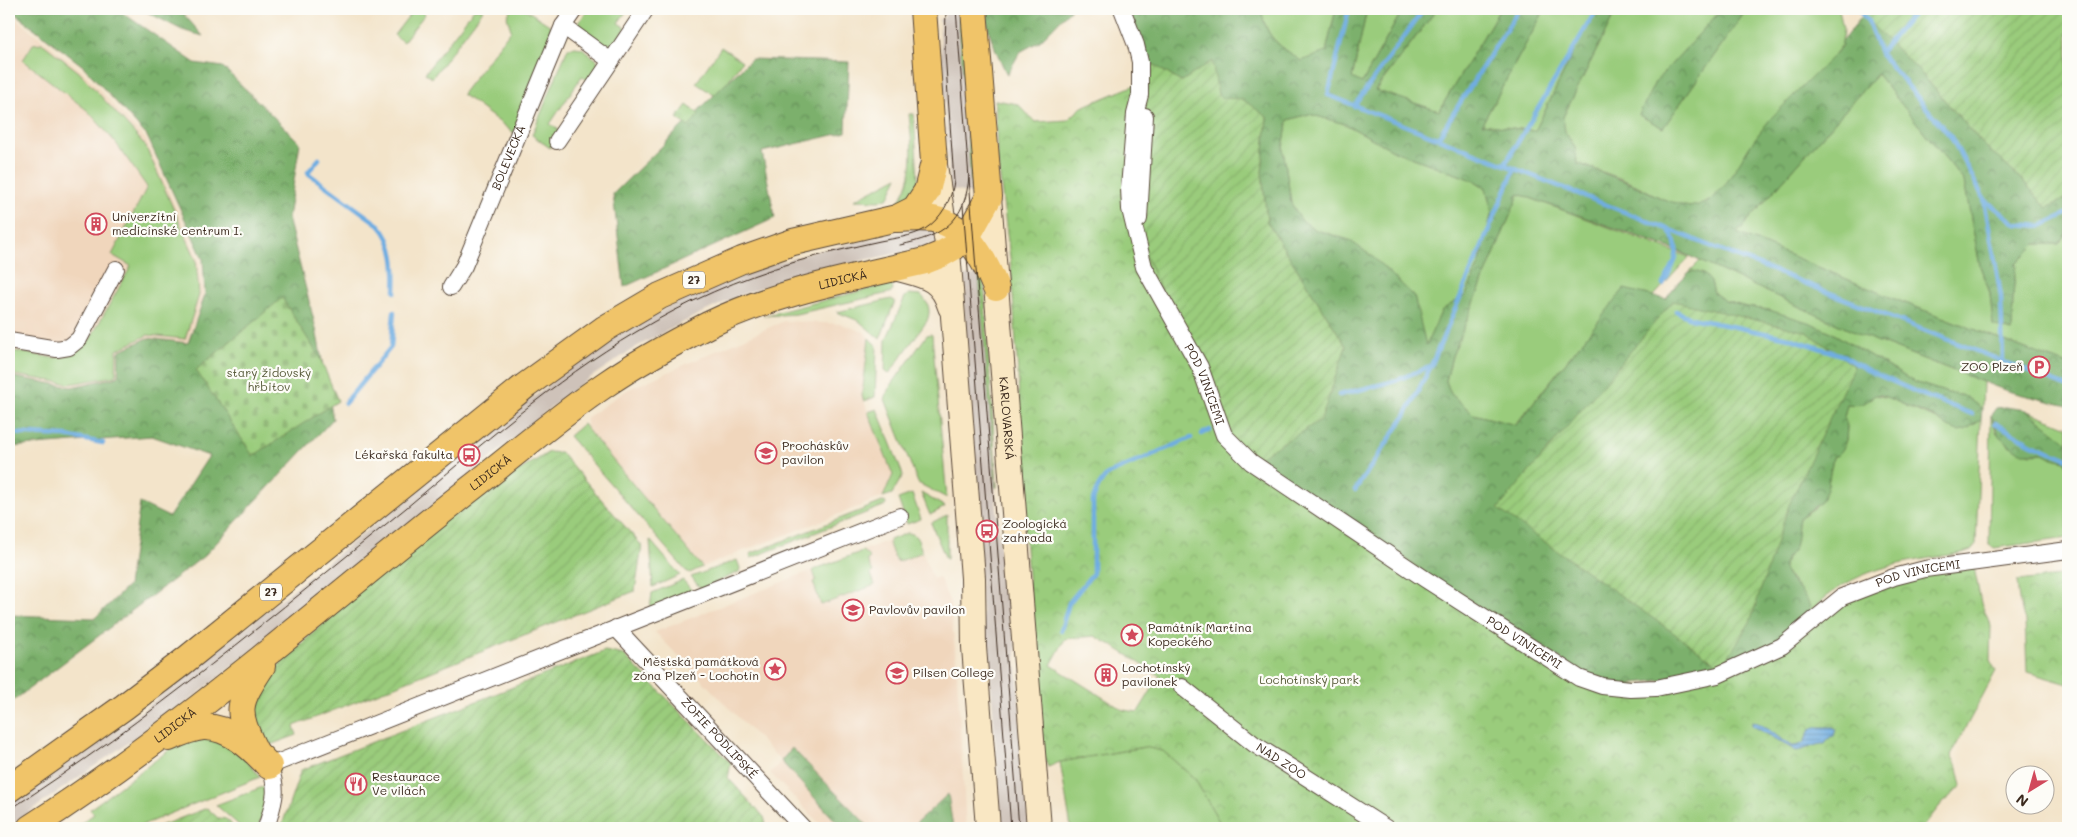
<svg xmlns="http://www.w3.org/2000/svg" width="2077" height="837" font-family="Mali,sans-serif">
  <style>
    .built { fill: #f0d6bc }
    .industrial { fill: #cec2b9 }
    .grass { fill: #9acc7c; stroke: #6a7b4d }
    .forest { fill: url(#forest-crowns); stroke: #5b6d45; fill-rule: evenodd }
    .cemetery { fill: url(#cemetery-stones); stroke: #6a7b4d }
    .park { fill: url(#park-crowns); stroke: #6a7b4d; fill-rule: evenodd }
    .garden { fill: url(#garden-furrows); stroke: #6a7b4d }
    .water { fill: url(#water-rules); stroke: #556c80 }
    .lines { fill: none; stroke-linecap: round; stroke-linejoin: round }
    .stream { stroke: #6fade1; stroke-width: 4.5 }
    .street-casing { stroke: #574638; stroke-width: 18 }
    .secondary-casing { stroke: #574638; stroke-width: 26 }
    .primary-casing { stroke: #574638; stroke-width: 28 }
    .street { stroke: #fff; stroke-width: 16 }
    .secondary { stroke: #f9e7c3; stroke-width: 24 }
    .primary { stroke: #f0c469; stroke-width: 26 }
    .tram { stroke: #3b2a1e; stroke-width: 1 }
    .labels { text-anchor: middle; stroke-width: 4.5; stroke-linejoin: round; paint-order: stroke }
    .shield { fill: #fdfcf7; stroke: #75695f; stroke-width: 1 }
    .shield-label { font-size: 11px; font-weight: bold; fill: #3b2a1e }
    .street-label { font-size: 12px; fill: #3b2a1e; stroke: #fdfcf7 }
    .poi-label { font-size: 12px; fill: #3b2a1e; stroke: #fdfcf7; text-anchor: start }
    .park-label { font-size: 12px; fill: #585b3a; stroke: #fdfcf7 }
  </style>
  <defs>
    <pattern id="forest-crowns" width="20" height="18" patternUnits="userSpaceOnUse" patternTransform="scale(1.25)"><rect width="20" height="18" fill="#7bb06c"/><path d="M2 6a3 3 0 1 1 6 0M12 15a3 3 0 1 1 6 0" fill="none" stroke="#668f58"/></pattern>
    <pattern id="cemetery-stones" width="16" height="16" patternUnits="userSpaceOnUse" patternTransform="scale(1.25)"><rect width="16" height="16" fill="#9acc7c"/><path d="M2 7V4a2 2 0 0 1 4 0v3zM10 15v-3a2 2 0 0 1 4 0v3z" fill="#86af6b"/></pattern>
    <pattern id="park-crowns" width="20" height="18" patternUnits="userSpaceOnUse" patternTransform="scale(1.25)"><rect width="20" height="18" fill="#9acc7c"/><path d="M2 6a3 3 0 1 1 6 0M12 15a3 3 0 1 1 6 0" fill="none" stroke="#86af6b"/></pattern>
    <pattern id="garden-furrows" width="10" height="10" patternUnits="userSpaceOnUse" patternTransform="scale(1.25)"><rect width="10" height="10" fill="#9acc7c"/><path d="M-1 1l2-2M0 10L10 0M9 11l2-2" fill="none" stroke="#86af6b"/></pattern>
    <pattern id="water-rules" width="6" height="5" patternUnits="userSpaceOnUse" patternTransform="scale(1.25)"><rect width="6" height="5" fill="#6fade1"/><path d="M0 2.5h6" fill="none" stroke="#5c8db6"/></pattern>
  </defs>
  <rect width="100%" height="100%" fill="#fdfcf7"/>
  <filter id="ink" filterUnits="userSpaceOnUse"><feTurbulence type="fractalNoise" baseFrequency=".02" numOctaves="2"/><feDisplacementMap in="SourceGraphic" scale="10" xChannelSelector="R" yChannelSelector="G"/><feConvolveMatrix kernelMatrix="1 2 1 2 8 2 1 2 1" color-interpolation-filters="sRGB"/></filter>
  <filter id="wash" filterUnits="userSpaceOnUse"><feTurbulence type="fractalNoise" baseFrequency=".0096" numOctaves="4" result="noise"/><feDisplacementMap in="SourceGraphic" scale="20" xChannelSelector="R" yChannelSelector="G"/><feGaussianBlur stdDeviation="1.12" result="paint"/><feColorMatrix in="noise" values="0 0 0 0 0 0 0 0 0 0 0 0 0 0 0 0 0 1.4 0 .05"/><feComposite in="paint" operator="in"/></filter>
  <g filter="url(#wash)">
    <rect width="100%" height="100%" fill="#f3e4ca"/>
    <path class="built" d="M9,13L83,72L146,140L199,259L203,295L187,342L170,365L60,399L9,398Z
      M784,321L841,324L864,332L869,338L862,396L893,475L883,497L702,567L586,428V418L627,390Z
      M907,533H912L916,536L933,579L938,577L940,579L950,603L956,659L966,828H824L770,773L781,761L655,632Z"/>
    <path class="industrial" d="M945,9H958L972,194L950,189L939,19L944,18Z
      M936,224L937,242L917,249L798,274L743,294L695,316L636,347L582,383L545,412L466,479L196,695L9,826V803L97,744L144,709L566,371L623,332L686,297L726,279L813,252Z
      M979,275L1000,549H1008L1029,828H1002L990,672L983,628L963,293H966L964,276Z"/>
    <path class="grass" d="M414,9H419L425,14L403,42L394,35Z
      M474,9H484L432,78L425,73Z
      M511,9H525L551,26L552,33L514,133L462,94L511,30L507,17Z
      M589,9H628L618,23L626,28L613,45C600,47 582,36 578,23Z
      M958,9H966L978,189L972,194Z
      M1261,9H1336L1326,52L1301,61C1277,43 1267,40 1261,9Z
      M1367,9H1403L1362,83L1352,79Z
      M1437,9H1500L1439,111L1375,91Z
      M1545,9H1595L1535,131L1482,124Z
      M1617,9H1722L1655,83L1639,115L1663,128L1747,9H1839L1843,29L1842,45C1817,79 1782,104 1756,138C1741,158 1720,208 1690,207C1671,206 1651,192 1634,184C1616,176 1596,170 1577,163L1575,147L1565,132L1563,117Z
      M42,43L79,72L145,145L196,259L199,295L185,339L148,335L117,350L116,376L70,384L9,374V350L54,358L66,356L77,351L90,339L131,266L112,255L147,187L116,143L88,111L23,60L33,44Z
      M575,47L582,48L597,60L599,70L591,82L582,76L550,124L559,130L550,148L532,135L568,48Z
      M721,47L742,61L717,97L696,83Z
      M1877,74L1964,181L1980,266L1990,293L1993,325L2012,331L2013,296L2016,264L2036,244H2059L2068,230V365L1892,298L1737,233Z
      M909,114H914L918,179L914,194L892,208C918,184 912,146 909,114Z
      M1309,114L1345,124L1395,151L1475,181L1486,188L1492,211L1480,262L1466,295L1442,310L1426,346L1349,240L1316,230L1301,220L1291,203L1283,148L1288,120Z
      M898,177L889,197L879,201L854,200Z
      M1519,194L1689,257L1654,296L1624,290L1515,425L1473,414L1451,394L1446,381L1452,356Z
      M1700,261L1861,335L1983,382L1982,409L1965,396L1948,393L1914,382L1829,331L1769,310L1746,307L1725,301L1714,293L1711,282L1694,271L1689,272Z
      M979,275L984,281L997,487L996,488Z
      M892,283L893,291L889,293L796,314L763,316Z
      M909,294L921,295C929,304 931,310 927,321L889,374L885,371L886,340L905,297Z
      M891,299L895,301L880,339L859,321L837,312Z
      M931,334L932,335L947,498L918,483L885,399L888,390L927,335Z
      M869,338L877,346L875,397L864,401L862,396Z
      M1875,395L1889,398L1924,414L1965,430L1981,420L1976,544L1971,550L1962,553C1901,563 1853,566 1808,614V601L1786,573L1783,567L1785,561L1794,548L1799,518L1816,507L1827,489L1833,457L1846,440L1847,427L1844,417L1847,404C1864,406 1863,404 1875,395Z
      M877,409L903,475L892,494L883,497L893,475L868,412Z
      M2026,410L2068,427V442L2064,440Z
      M1991,415L1996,432L2010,446L2031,454L2044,453L2053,458L2066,461L2068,466V538L1994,548L1989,544Z
      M583,424L586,428L702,567L690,573L686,571L569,436Z
      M921,493L944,506L945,507L930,515Z
      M912,494L921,519L907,524L898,499Z
      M885,501L886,505L751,558L750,554Z
      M947,515V559H946L931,523Z
      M907,533C918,533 919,543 922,552L898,562L897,559L895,560L889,544L890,540Z
      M650,540L680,575L653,587Z
      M863,551L870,558L867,560L873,572L871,574L875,585L821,605L813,582L816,580L813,570Z
      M737,560L740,568L739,572L701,589L691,577Z
      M683,580L693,592L650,609L652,593Z
      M202,733L238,749L260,777L135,828L76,827L94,814L90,809L180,742Z
      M1145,747L1163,751L1195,779L1223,828H1071L1060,762Z
      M265,786L267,801L258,828H242L216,805Z"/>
    <path class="forest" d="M9,9H117L195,63L223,67L300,143L288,218L316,329L333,419L204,556L9,704V615L95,618L128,586L140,503L169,517L209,456L152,436L9,447V376L71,387L118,377L119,351L148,338L188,343L205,295L203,259L147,136L83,66Z
      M141,9H179L203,36L182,30Z
      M985,9H1071L1040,41L1020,52L1007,75C997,53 987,33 985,9Z
      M1129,9H1261C1267,40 1277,43 1301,61L1326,52L1336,9H1367L1352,78L1362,83L1403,9H1437L1375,90L1439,111L1500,9H1545L1482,124L1535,131L1595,9H1617L1563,117L1565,132L1575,147L1577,163L1632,184L1663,199L1689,207L1707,203L1725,185L1754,140L1771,118L1836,53L1842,45V41L1864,14L1920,72L1983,144L2024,182L2047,208L2068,197V230L2059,244H2036L2016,264L2013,296L2012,331L1993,325L1990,293L1980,266L1964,181L1877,74L1737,233L1892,298L2068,365V406L2007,391L1861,335L1676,250L1519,194L1452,356L1446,381L1451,394L1473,414L1516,425L1624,289L1666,299L1678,283L1689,272L1694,271L1704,274L1711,282L1714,293L1725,301L1746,307L1769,310L1811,323L1829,331L1914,382L1948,393L1965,396L1982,409L1981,420L1965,430L1958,431L1948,427L1936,418L1881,395H1875C1863,404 1864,406 1847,404L1844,417L1847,426L1846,440L1843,449L1838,455L1833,457L1827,489L1821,502L1799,518C1797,527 1798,541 1794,549C1791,555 1782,559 1784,568C1786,582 1816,599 1809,614C1806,618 1801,622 1798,625C1794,629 1791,633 1787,636C1766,652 1732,652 1718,675L1602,686L1251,462L1346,346L1267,222L1262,172L1267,117L1179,135L1212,62L1181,82L1146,60ZM1309,114L1345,124L1395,151L1475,181L1486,188L1492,211L1480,262L1466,295L1442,310L1426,345L1414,296L1373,257L1349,240L1316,230L1301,220L1291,203L1283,148L1288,120Z
      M1722,9H1747L1663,128L1639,115L1655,82Z
      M751,59L849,62L846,132L762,152L775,218L624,287L613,194Z
      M2005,407L2026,410L2032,414L2068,442V466L2065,461L2053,458L2044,453H2023L2016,450L1999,436L1991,415L1996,408Z
      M792,748L870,828H842L781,761Z
      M948,794L953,828H911Z"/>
    <path class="cemetery" d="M282,298L321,360L338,401L253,456L196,370Z"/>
    <path class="park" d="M1140,83L1224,435L1579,678L1656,688L1782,646L1842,597L1973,562L1981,603L1991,626L1990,660L1996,671L1951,755L1958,768L1962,786L1942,803L1922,828H1223L1195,779L1163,751L1144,747L1060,762L1048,767L1041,750L1023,508L1018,374L1011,266L997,154L995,100L1018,104L1035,122L1068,120L1082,107ZM1095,636L1113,646L1160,676L1138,712L1123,710L1051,665L1065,639Z
      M687,105L699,114L689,127L677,118Z
      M2068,575V684L2027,672L2025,621L2019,600L2017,581Z"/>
    <path class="garden" d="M1859,9H2068V197L2047,208L2024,182L1983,144L1920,72L1874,27Z
      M1146,60L1181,82L1212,61L1218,94L1223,98L1242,99L1267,117L1262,172L1267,222L1346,346L1321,420L1251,462L1224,435L1136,233Z
      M1673,301L1807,332L1854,366L1789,505L1750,622L1722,667L1498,509Z
      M549,452L561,453L642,546L635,591L294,726L297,735L267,746L259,743L248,699L279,665L363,585L486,486L501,482Z
      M605,651L624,655L731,763L728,778L764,817L767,828H281L301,770Z
      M207,808L218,818C226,818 230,820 233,828H155Z"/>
    <path class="water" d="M1752,722C1764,722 1779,740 1792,746C1807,746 1804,739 1810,730L1817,727H1833L1836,729L1834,736L1830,737L1825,744C1816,743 1806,750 1796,751L1752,726Z"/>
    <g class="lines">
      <path class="stream" d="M1349,9L1328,95L2068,387
        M1858,9L1868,21L1880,53L1951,137L1984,199L2016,224L2041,226L2068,213
        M1880,53L1917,9
        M1354,106L1424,9
        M1438,138L1519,9
        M319,159L308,172L309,174L379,225C396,243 396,269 395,292
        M1505,164L1597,9
        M1984,199L2001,296L2003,361
        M1663,284C1676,263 1683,250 1668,229
        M1676,311L1691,318L1789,338L1844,356L1867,370L1923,395L1972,414
        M1339,395L1395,381L1430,366
        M345,403L391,347L394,312
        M1995,423L2032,444L2068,459
        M9,433L65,436L103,443
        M1202,434L1210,430
        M1355,490L1405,416L1431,366L1515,168
        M1061,630L1069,603L1093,573V500C1096,489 1100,482 1108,474L1191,438"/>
    </g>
  </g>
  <g filter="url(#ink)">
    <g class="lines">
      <g class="street-casing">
        <g id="street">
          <path id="s1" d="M1122,9L1136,45L1140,62V95L1135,114L1129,188L1130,209L1144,267L1200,367L1224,435L1251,462L1425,579L1579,678L1602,686L1631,689L1656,688L1718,675L1782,646L1842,597L1894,577L1925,569L2068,550"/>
          <path d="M611,61L646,9"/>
          <path d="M557,141L611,61L563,26"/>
          <path d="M1139,219L1145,116"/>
          <path id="s2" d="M451,287L464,266L563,26L575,9"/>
          <path d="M9,341L57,349L69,347L79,339L116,269"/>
          <path id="s3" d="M616,628L803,828"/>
          <path id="s4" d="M1182,687L1254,744L1386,828"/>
          <path d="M266,828C273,804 280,791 269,766L900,516"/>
        </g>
      </g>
      <g class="secondary-casing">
        <g id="secondary">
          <path d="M935,165L948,251L973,578L974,647L988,828"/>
          <path id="s5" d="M989,197L1039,828"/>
          <path d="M895,268C922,276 941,276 950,307"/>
        </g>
      </g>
      <g class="primary-casing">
        <g id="primary">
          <path d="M895,219C907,219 921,217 933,219C968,226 984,259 996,288"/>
          <path d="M169,738C180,733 191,728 203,727C229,726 252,748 269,766"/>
          <path d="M255,751C235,710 237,704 262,666"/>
          <path d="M9,789L124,707L183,662L525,386L604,329L660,296L742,260L793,242L897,218L915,209L927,191L934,162L923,9"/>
          <path id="s6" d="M30,828C184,729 321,607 465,493C512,457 557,417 606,384C638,362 673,343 708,325C775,292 852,278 925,261L940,255L954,247L972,228L989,197L974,9"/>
        </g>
      </g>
      <use href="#street" class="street"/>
      <use href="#secondary" class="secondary"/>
      <use href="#primary" class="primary"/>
      <path class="tram" d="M956,9L1019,828
        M963,205L1011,828
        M900,245C943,236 966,222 969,175
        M9,810C149,720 276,613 406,508C480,446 553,381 636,332C686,302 740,278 795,262C823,254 852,247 880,241C895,238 911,237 925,229C941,219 952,199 954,181L945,52L946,9"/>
    </g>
  </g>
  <defs>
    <g id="building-ring" transform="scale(1.125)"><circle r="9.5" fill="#fdfcf7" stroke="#d1495b" stroke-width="1.5"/><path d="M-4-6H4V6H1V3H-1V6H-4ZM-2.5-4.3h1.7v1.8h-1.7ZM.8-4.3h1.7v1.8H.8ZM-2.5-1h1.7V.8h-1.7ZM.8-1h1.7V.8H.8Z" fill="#d1495b"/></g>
    <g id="parking-ring" transform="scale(1.125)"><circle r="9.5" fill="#fdfcf7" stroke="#d1495b" stroke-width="1.5"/><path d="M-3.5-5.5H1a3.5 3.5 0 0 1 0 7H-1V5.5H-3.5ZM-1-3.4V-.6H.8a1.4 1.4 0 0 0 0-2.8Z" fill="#d1495b"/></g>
    <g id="university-ring" transform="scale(1.125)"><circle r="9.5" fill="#fdfcf7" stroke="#d1495b" stroke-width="1.5"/><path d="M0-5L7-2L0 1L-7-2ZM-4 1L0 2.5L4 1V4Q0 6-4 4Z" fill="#d1495b"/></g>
    <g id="bus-ring" transform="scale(1.125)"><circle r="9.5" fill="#fdfcf7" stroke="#d1495b" stroke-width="1.5"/><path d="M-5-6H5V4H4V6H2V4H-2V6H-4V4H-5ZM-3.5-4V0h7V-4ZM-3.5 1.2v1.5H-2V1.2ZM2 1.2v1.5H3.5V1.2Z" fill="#d1495b"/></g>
    <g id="sight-ring" transform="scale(1.125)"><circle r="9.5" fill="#fdfcf7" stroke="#d1495b" stroke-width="1.5"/><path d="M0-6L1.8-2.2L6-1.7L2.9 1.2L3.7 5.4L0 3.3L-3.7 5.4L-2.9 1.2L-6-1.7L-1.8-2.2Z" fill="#d1495b"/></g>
    <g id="restaurant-ring" transform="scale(1.125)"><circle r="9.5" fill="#fdfcf7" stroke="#d1495b" stroke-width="1.5"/><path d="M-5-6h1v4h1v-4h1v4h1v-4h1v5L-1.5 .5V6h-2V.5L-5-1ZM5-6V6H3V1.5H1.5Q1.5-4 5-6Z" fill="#d1495b"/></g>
  </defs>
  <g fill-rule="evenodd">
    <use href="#building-ring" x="96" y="224"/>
    <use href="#parking-ring" x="2039" y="367"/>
    <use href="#university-ring" x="766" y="453"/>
    <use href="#bus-ring" x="469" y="455"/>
    <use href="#bus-ring" x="987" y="531"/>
    <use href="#university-ring" x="853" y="610"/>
    <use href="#sight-ring" x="1132" y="635"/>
    <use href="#sight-ring" x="775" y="669"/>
    <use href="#university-ring" x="897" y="673"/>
    <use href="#building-ring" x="1106" y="675"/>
    <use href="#restaurant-ring" x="356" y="784"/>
  </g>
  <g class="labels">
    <g class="shield">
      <rect x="683" y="271.5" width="22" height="17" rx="4"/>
      <rect x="260" y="583.5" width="22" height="17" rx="4"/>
    </g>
    <g class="shield-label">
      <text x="694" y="284">27</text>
      <text x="271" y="596">27</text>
    </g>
    <g class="street-label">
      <text dy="4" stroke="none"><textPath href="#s2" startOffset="142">BOLEVECKÁ</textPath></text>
      <text dy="4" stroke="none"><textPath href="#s6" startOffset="988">LIDICKÁ</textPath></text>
      <text dy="4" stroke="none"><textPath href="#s1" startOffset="396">POD VINICEMI</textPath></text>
      <text dy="4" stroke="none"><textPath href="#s5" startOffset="222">KARLOVARSKÁ</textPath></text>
      <text dy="4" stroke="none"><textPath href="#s6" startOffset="582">LIDICKÁ</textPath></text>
      <text dy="4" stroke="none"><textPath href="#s1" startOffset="1251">POD VINICEMI</textPath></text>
      <text dy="4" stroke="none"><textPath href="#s1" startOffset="816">POD VINICEMI</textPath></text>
      <text dy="4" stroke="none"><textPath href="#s6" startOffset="178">LIDICKÁ</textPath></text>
      <text dy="4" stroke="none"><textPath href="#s3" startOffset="151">ŽOFIE PODLIPSKÉ</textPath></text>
      <text dy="4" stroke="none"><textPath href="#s4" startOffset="124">NAD ZOO</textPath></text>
    </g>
    <g class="poi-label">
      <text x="112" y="221">Univerzitní<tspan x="112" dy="14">medicínské centrum I.</tspan></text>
      <text x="2023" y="371" text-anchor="end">ZOO Plzeň</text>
      <text x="782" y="450">Procháskův<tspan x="782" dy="14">pavilon</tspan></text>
      <text x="453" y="459" text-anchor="end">Lékařská fakulta</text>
      <text x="1003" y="528">Zoologická<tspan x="1003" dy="14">zahrada</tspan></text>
      <text x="869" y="614">Pavlovův pavilon</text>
      <text x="1148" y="632">Památník Martina<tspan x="1148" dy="14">Kopeckého</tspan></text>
      <text x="759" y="666" text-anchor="end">Městská památková<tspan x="759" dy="14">zóna Plzeň - Lochotín</tspan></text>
      <text x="1122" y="672">Lochotínský<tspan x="1122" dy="14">pavilonek</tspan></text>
      <text x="913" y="677">Pilsen College</text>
      <text x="372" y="781">Restaurace<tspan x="372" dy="14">Ve vilách</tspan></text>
    </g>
    <g class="park-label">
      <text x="269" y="377">starý židovský<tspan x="269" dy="14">hřbitov</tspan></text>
      <text x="1309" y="684">Lochotínský park</text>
    </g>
  </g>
  <rect width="2077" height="837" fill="none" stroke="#fdfcf7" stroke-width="30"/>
  <g transform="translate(2030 790) rotate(217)"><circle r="24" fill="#fdfcf7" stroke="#afa8a0"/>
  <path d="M0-4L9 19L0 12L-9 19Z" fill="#d1495b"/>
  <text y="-8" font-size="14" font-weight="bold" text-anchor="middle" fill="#3b2a1e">N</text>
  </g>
</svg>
